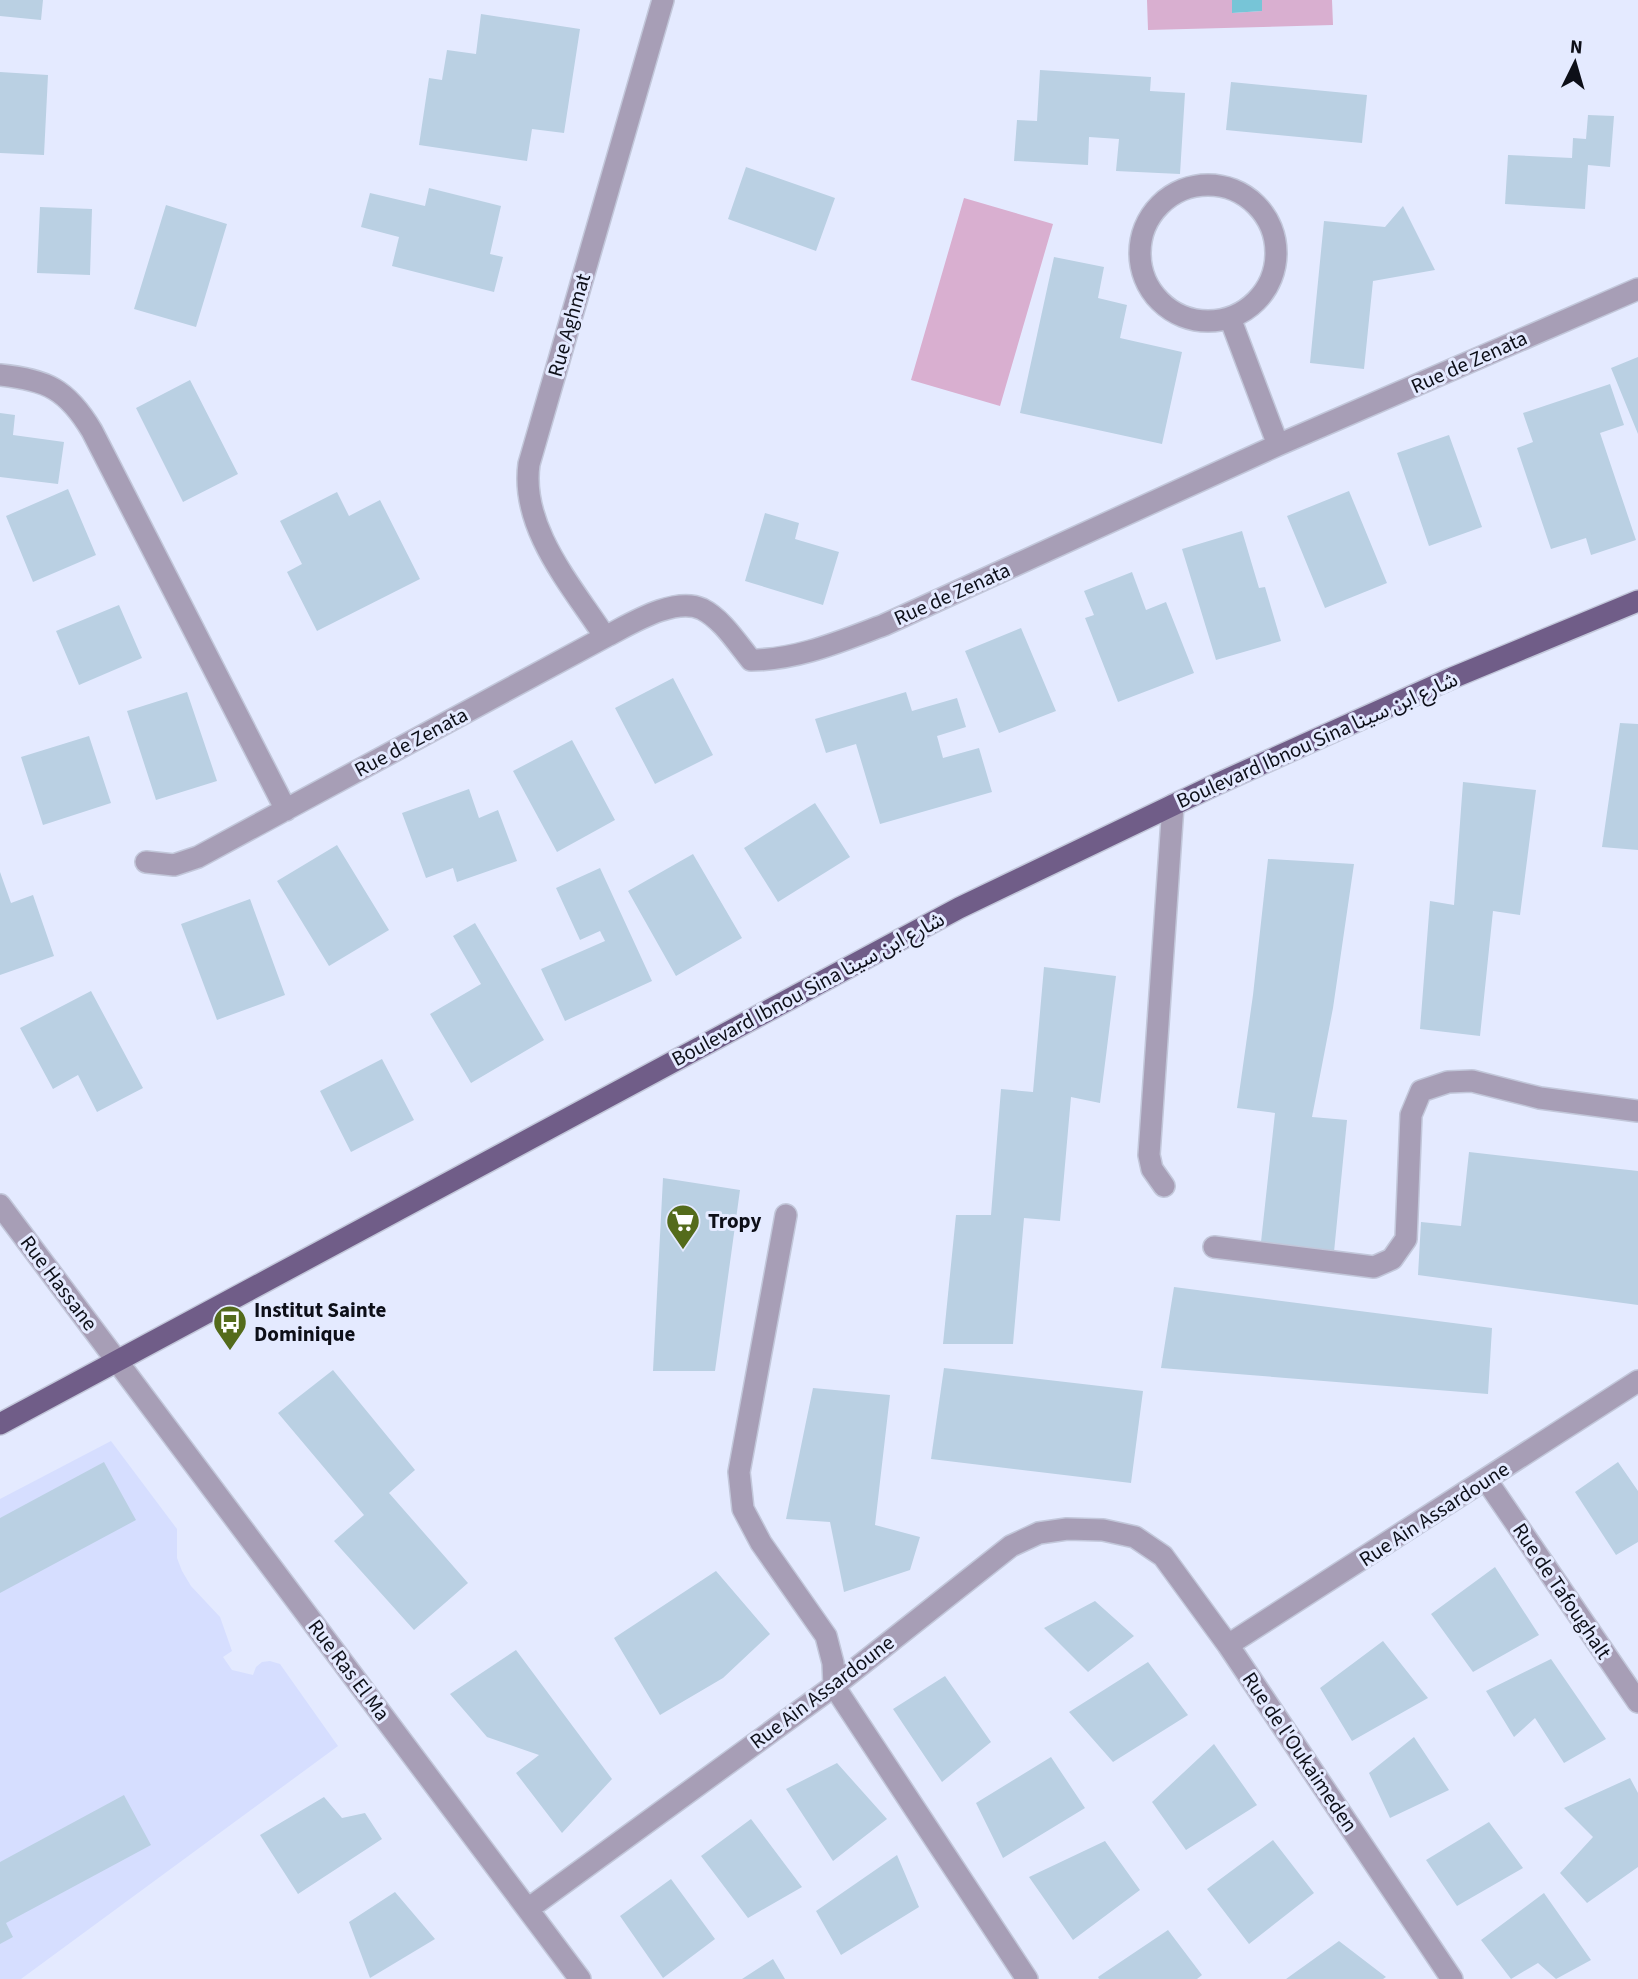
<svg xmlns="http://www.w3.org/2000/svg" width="1638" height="1979" font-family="'Source Sans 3','Noto Sans Arabic',sans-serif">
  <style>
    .built { fill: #d6deff }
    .green { fill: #d9afd0 }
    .water { fill: #77c5d7 }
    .building { fill: #bad0e3 }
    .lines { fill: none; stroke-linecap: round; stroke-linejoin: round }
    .minor-casing { stroke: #c2c7da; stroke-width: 24 }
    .major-casing { stroke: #c2c7da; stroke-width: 24 }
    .minor { stroke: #a79eb6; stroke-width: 21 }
    .major { stroke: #705d88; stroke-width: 21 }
    .labels { text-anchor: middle; stroke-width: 6; stroke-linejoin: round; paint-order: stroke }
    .street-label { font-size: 21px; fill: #0d0f18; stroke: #e4eaff }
    .poi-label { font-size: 21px; font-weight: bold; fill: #0d0f18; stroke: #e4eaff; text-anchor: start }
  </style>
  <rect width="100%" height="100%" fill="#e4eaff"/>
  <path class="built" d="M111,1441L177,1529V1558L182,1571L191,1586L220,1617L232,1651L223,1657L232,1670L253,1675L256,1667L262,1662L270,1661L280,1664L338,1746L21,1979H0V1499Z"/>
  <path class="green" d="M1147,0H1232V13L1262,11V0H1332L1333,25L1148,30Z
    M964,198L1053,224L1000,406L911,380Z"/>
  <path class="water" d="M1232,0H1262V11L1232,13Z"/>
  <path class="building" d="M0,0H43L41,20L0,16Z
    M481,14L580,29L564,133L532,129L527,161L419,145L429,78L442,80L447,50L476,54Z
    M1040,70L1151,77L1150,91L1185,93L1180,174L1116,171L1119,139L1089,137L1088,165L1014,161L1017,120L1037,121Z
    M0,72L48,75L44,155L0,153Z
    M1231,82L1367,95L1362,143L1226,130Z
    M1588,115L1614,116L1610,167L1588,165L1585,209L1505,204L1508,155L1572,158L1573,138L1586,139Z
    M746,167L835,198L816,251L728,219Z
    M429,188L501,206L490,254L503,257L494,292L392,266L399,237L361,227L370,193L425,206Z
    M166,205L227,224L196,327L134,309Z
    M1403,206L1435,270L1373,281L1364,369L1310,363L1324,221L1385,227Z
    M40,207L92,209L90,275L37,273Z
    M1054,257L1104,267L1098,298L1127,305L1120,338L1182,352L1162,444L1020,413Z
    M1638,357V434L1611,368Z
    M190,380L238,474L183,502L136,408Z
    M1610,384L1624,425L1600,433L1636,540L1591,555L1586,538L1551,549L1517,448L1533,442L1523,413Z
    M0,413L15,415L13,435L64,442L58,484L0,477Z
    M1449,435L1482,527L1429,546L1397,453Z
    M68,489L96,555L33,582L6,516Z
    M1349,491L1387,583L1325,608L1287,516Z
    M337,492L349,516L380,500L420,579L317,631L287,572L302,564L280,521Z
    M765,513L799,523L795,539L839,552L823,605L745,581Z
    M1242,531L1259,588L1265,587L1281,641L1216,660L1182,549Z
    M1132,572L1146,610L1166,602L1194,673L1118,702L1085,618L1094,615L1084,591Z
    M119,605L142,658L79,685L56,631Z
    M1021,628L1056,711L999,733L965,651Z
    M673,678L713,755L655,784L615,708Z
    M187,692L217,781L156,800L127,711Z
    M906,692L912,711L957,698L966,727L937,736L943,758L979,748L992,792L880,824L856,744L826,753L815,719Z
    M1620,723L1638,724V850L1602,847Z
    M89,736L111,803L43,825L21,757Z
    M572,740L615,820L557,852L513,771Z
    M1463,782L1536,790L1520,915L1493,911L1480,1036L1420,1029L1430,901L1454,905Z
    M469,789L479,818L498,810L517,861L457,882L453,868L426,878L402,813Z
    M815,803L850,857L778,902L744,848Z
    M337,845L389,930L329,966L277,881Z
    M693,854L742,938L676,976L628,891Z
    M1268,859L1354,864L1333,1008L1312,1117L1347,1120L1334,1252L1261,1242L1275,1113L1237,1108L1253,995Z
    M600,868L652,981L565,1021L541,969L605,941L600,931L580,940L556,888Z
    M0,872L11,903L33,895L54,956L0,975Z
    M250,899L285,995L217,1020L181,924Z
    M475,923L544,1040L471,1083L430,1014L481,984L453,936Z
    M1044,967L1116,976L1100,1103L1071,1097L1060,1221L1024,1218L1013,1344H943L956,1215H991L1001,1089L1033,1092Z
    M91,991L143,1088L97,1112L78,1075L53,1089L20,1028Z
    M382,1059L414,1120L351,1152L320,1091Z
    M1469,1152L1638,1171V1305L1418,1275L1421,1222L1461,1226Z
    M663,1178L740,1190L715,1371H653Z
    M1174,1287L1492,1328L1488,1394L1161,1368Z
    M944,1368L1143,1391L1131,1483L931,1459Z
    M333,1370L415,1470L389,1493L468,1583L414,1630L334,1541L364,1515L278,1413Z
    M813,1388L890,1395L875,1525L920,1537L910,1570L844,1592L830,1522L786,1519Z
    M104,1462L136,1520L0,1593V1518Z
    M1618,1462L1638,1491V1542L1616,1555L1575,1492Z
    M1495,1567L1539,1635L1473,1672L1431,1614Z
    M716,1571L770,1634L723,1678L660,1715L614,1638Z
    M1095,1601L1134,1636L1088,1672L1044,1628Z
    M1383,1641L1428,1698L1352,1741L1320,1688Z
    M516,1650L612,1779L562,1833L516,1773L539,1755L487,1737L450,1694Z
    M1551,1659L1606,1739L1564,1763L1535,1718L1514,1737L1486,1691Z
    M1148,1662L1188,1715L1113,1762L1069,1712Z
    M945,1676L991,1742L942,1782L893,1709Z
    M1414,1737L1449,1790L1390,1818L1369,1773Z
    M1214,1744L1257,1805L1186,1850L1152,1802Z
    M1051,1757L1085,1808L1003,1858L976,1803Z
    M837,1763L887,1819L833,1861L786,1789Z
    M1630,1778L1638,1793V1867L1587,1903L1560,1873L1593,1837L1564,1808Z
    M124,1795L151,1845L6,1923L13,1937L0,1944V1862Z
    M324,1797L342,1818L365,1813L382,1839L298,1894L260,1835Z
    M751,1819L802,1887L748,1918L701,1856Z
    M1489,1822L1523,1868L1457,1906L1426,1860Z
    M1273,1840L1314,1893L1249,1944L1207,1889Z
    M1105,1841L1140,1890L1073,1940L1029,1877Z
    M897,1855L919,1907L841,1955L816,1911Z
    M671,1879L715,1939L663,1978L620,1916Z
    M395,1892L435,1939L370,1978L349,1922Z
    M1544,1893L1591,1960L1556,1979L1538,1963L1511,1979L1481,1940Z
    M1168,1930L1202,1975L1197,1979H1099L1098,1977Z
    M1339,1941L1386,1977L1383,1979H1286Z
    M773,1959L785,1979H742Z"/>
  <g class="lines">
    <g class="minor-casing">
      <path id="minor" d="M1140 253a68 68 0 1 1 136 0a68 68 0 1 1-136 0Z
        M1230,318L1278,445
        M0,375C47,380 67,389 92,431L286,810
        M605,637C572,586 520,528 529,464L663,0
        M146,862L174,865L198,857L605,637C629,625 674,596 702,609C722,619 737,643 751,660C798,660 841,641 884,625L1278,445L1638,289
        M1164,1186L1152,1169L1149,1155L1173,805
        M0,1205L580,1979
        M786,1215L739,1472L743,1509L761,1543L826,1636L833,1663L834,1686L1027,1979
        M1214,1247L1374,1267L1392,1259L1406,1239L1411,1115L1421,1091L1448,1082L1472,1081L1540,1098L1638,1111
        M1487,1481L1638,1702
        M1228,1645L1638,1381
        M528,1909L834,1686L1011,1546L1039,1533L1067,1529L1103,1530L1135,1537L1163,1556L1228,1645L1452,1979"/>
    </g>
    <g class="major-casing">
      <path id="major" d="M0,1424L959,908L1217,784L1452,678L1638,601"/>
    </g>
    <use href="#minor" class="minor"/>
    <use href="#major" class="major"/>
  </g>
  <defs>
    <g id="supermarket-pin" transform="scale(1.75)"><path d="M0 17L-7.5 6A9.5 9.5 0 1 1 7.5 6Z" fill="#546b1b" stroke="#e4eaff"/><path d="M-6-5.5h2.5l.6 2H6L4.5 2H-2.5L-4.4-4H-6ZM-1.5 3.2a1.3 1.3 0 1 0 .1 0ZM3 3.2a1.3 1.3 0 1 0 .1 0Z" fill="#fff"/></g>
    <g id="bus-pin" transform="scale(1.75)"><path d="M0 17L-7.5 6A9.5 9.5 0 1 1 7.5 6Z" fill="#546b1b" stroke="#e4eaff"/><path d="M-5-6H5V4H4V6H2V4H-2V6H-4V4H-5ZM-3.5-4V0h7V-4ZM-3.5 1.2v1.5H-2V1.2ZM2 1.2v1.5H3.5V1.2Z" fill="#fff"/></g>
  </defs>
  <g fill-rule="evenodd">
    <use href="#supermarket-pin" x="683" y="1221"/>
    <use href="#bus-pin" x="230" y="1322"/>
  </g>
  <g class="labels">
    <g class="street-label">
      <text transform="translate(569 325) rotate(-74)" y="7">Rue Aghmat</text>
      <text transform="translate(1469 362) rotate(-24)" y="7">Rue de Zenata</text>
      <text transform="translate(952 594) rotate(-24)" y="7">Rue de Zenata</text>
      <text transform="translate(1317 740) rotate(-24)" y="7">Boulevard Ibnou Sina شارع ابن سينا</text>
      <text transform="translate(411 742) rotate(-28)" y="7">Rue de Zenata</text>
      <text transform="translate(808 989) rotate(-28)" y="7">Boulevard Ibnou Sina شارع ابن سينا</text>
      <text transform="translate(59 1283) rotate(53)" y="7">Rue Hassane</text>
      <text transform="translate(1434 1514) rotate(-33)" y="7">Rue Ain Assardoune</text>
      <text transform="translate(1562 1591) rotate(56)" y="7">Rue de Tafoughalt</text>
      <text transform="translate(349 1670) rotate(53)" y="7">Rue Ras El Ma</text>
      <text transform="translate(822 1692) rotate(-37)" y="7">Rue Ain Assardoune</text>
      <text transform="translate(1300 1752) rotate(56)" y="7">Rue de l'Oukaimeden</text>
    </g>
    <g class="poi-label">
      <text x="708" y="1228">Tropy</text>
      <text x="254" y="1317">Institut Sainte<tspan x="254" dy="24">Dominique</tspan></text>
    </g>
  </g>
  <g transform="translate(1575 63) rotate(5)" stroke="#e4eaff" stroke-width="5" paint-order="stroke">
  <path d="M0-5L12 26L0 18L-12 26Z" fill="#0d0f18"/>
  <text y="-10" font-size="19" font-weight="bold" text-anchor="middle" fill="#0d0f18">N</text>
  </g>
</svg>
